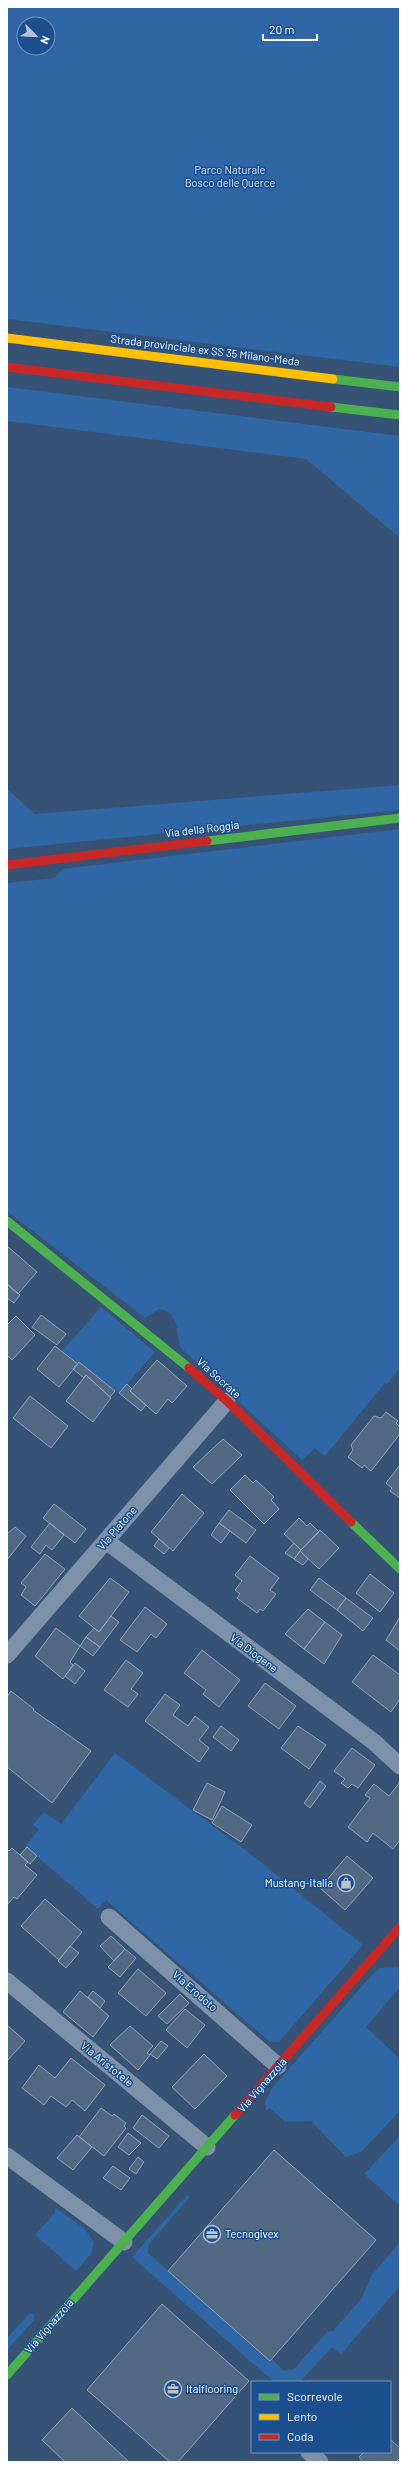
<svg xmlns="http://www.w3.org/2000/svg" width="407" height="2469" font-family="Barlow,sans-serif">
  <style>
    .green { fill: #2f66a5; fill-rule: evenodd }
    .building { fill: #526984; stroke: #92a2b6 }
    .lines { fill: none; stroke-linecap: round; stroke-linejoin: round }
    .street { stroke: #7d92a8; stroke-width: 17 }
    .fast { stroke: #4caf50; stroke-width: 9 }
    .slow { stroke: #ffc107; stroke-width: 9 }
    .jam { stroke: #c62828; stroke-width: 9 }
    .labels { text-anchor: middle; stroke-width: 3; stroke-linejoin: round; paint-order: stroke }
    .park-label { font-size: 11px; fill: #cfe3fa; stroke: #1b4f8f }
    .street-label { font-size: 11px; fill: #fff; stroke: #1b4f8f }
    .poi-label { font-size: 11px; fill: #fff; stroke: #1b4f8f; text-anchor: start }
  </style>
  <rect width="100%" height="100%" fill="#365274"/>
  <path class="green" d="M7,7H400V367L7,319ZM24,24H48V48H24Z
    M7,387L400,436V506L398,509L400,511V538L306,459L7,421Z
    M400,785V810L7,849V789L35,814Z
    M400,829V1368L387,1384L385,1383L325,1456L315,1448L302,1460L180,1347C176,1332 180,1312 159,1309L145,1318L7,1211V883L54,878L62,869Z
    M101,1307L155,1352L119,1393L62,1351Z
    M115,1753L253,1856L363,1945L279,2042H270L106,1900L98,1909L25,1846L39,1830L33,1825L44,1812L61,1824Z
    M400,1967L398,1971L400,1987L366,2027L400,2059V2111L361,2152L346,2157L311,2121L285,2122L270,2108L266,2111L265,2102L272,2088L372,1975L380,1968Z
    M400,2136V2206L364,2174Z
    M187,2195L190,2197L149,2244L148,2253L270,2361L272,2359L284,2371L294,2369L327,2332L333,2331L362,2298L371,2276L400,2242V2286L341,2354L332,2347L300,2382H274L132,2257Z
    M54,2207L84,2228L94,2242L91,2254L76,2271L35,2235L55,2213Z
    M30,2313L34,2314V2320L7,2350V2338Z"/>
  <path class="building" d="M7,1246L37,1272L18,1294L7,1284Z
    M7,1284L20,1295L14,1303L7,1298Z
    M41,1315L66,1334L57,1345L32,1327Z
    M16,1316L35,1335L12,1360L7,1355V1325Z
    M55,1346L78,1364L59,1387L37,1369Z
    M157,1360L187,1386L172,1403L168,1399L156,1414L130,1391Z
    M79,1362L115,1391L110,1397L86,1375L84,1378L73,1369Z
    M86,1375L111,1398L93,1422L66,1401Z
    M127,1384L132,1389L130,1391L146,1405L141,1411L119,1393Z
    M30,1396L68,1426L51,1448L13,1418Z
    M386,1412L398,1421L396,1423L400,1427V1434L371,1471L364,1465L362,1468L348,1457L353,1450L351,1445L374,1416L381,1418Z
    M223,1439L242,1455L212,1484L193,1467Z
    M400,1465V1498L390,1491L392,1488L386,1483Z
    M245,1475L253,1483L256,1480L274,1497L271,1500L279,1509L264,1524L230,1490Z
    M182,1494L204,1513L173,1551L151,1532Z
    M54,1504L86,1529L75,1543L43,1518Z
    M229,1510L256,1530L246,1543L219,1523Z
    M299,1518L307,1526L310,1523L319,1532L301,1550L284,1534Z
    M50,1523L64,1535L52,1550L46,1545L40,1554L31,1547Z
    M219,1523L230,1531L221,1543L211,1535Z
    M15,1527L26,1536L7,1560V1534Z
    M320,1530L339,1548L319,1569L300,1551Z
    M159,1539L169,1548L164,1554L154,1546Z
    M294,1543L301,1550L294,1559L285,1553Z
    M300,1551L308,1559L303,1565L294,1559Z
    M45,1554L65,1569L35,1606L21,1595L26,1587L21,1583Z
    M250,1556L279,1578L270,1590L276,1594L263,1611L260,1609L257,1613L237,1598L240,1594L235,1590L242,1581L235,1575Z
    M370,1574L394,1593L380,1612L356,1593Z
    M110,1578L129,1592L99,1632L79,1616Z
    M319,1578L346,1598L337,1610L310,1590Z
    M346,1598L373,1618L363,1631L337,1610Z
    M145,1607L167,1624L156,1638L151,1634L137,1652L120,1640Z
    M308,1609L325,1622L304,1649L285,1634Z
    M111,1616L119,1622L100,1647L86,1637L94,1628L99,1632Z
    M400,1617V1651L386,1640Z
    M325,1622L342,1635L324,1664L304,1649Z
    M56,1628L80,1646L70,1662L73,1665L63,1679L35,1656Z
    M86,1637L100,1647L93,1656L80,1646Z
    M202,1650L240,1680L219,1707L203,1694L206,1690L184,1673Z
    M373,1655L400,1675V1699L391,1712L352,1682Z
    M126,1660L143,1673L131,1689L138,1694L128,1707L104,1690Z
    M75,1663L85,1671L75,1684L65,1676Z
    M265,1683L296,1706L279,1729L248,1706Z
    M11,1691L34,1709L33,1710L91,1751L52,1803L7,1767V1697Z
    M165,1694L180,1705L173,1715L188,1726L195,1716L209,1727L199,1740L209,1748L199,1762L145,1721Z
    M221,1726L239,1740L231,1751L213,1737Z
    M298,1726L326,1745L309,1769L281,1748Z
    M352,1748L375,1765L358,1788L352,1784L348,1788L341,1783L345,1779L334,1771Z
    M320,1781L326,1786L310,1808L304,1803Z
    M400,1782V1840L393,1849L373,1833L367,1842L348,1827L370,1798L365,1795L374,1784L389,1796Z
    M207,1783L225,1792L212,1820L193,1810Z
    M222,1806L252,1825L241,1842L212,1823Z
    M27,1847L37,1856L30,1864L20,1855Z
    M12,1848L28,1862L25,1865L37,1875L17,1899L14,1897L7,1905V1849L9,1851Z
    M347,1856L373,1878L345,1910L320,1888Z
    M45,1899L82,1932L59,1960L21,1926Z
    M111,1936L125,1949L114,1961L100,1946Z
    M70,1946L79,1953L66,1968L58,1961Z
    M125,1949L136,1958L120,1977L108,1967Z
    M138,1969L166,1993L146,2016L118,1993Z
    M80,1991L109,2016L93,2037L63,2012Z
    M93,1991L105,2001L100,2008L88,1997Z
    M180,1994L189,2003L167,2024L158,2016Z
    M185,2009L205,2025L187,2048L166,2030Z
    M7,2025L25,2041L7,2061Z
    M130,2026L153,2046L147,2053L150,2055L138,2070L110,2045Z
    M161,2041L168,2046L157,2059L150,2054Z
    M204,2054L227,2076L195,2109L172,2087Z
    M71,2058L105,2085L85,2111L72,2100L66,2107L51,2096L44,2105L22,2088L39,2065L55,2078Z
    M101,2108L112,2116L114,2114L126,2123L124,2126L126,2128L104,2156L79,2137Z
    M142,2115L169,2136L159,2148L133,2128Z
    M128,2133L141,2143L129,2155L118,2147Z
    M77,2135L92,2147L73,2170L57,2158Z
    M274,2150L376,2240L270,2361L168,2271Z
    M138,2157L144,2162L136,2174L129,2169Z
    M113,2166L130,2178L121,2190L103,2178Z
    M162,2304L249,2381L178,2462H170L87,2390Z
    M72,2408L129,2462H65L42,2440Z
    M390,2439L400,2448V2458L396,2462H363L359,2457L364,2452H390Z"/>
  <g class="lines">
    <path class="street" d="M106,1541L374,1742L400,1766
      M7,1655L227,1401
      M109,1917L278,2066
      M7,1981L207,2147
      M7,2156L124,2242
      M309,2452L320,2462"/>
    <path class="fast" d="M333,379L400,387
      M331,407L400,415
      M207,841L400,818
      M7,1221L189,1368
      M351,1522L400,1569
      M7,2375L235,2115"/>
    <path class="slow" d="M7,338L333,379"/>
    <path class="jam" d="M7,367L331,407
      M7,865L207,841
      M189,1368L227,1401L351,1522
      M235,2115L400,1927"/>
  </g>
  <defs>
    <g id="shop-ring" transform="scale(0.9)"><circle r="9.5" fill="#1b4f8f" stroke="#b9c2ce" stroke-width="1.5"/><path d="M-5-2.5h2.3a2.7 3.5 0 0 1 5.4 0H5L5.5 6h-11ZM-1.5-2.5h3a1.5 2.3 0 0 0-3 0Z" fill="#b9c2ce"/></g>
    <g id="office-ring" transform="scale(0.9)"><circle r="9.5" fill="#1b4f8f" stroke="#b9c2ce" stroke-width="1.5"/><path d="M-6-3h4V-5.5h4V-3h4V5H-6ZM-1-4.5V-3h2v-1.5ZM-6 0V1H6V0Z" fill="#b9c2ce"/></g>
  </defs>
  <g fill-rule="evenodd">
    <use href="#shop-ring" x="346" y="1883"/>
    <use href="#office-ring" x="212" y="2234"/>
    <use href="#office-ring" x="173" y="2389"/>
  </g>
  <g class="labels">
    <g class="park-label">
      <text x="230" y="174">Parco Naturale<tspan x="230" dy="13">Bosco delle Querce</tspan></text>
    </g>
    <g class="street-label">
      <text transform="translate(205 350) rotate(7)" y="4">Strada provinciale ex SS 35 Milano-Meda</text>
      <text transform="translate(202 829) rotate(-7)" y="4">Via della Roggia</text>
      <text transform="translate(219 1378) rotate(42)" y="4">Via Socrate</text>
      <text transform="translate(117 1528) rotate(-49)" y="4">Via Platone</text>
      <text transform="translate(254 1653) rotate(37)" y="4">Via Diogene</text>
      <text transform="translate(195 1991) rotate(41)" y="4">Via Erodoto</text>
      <text transform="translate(107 2064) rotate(39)" y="4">Via Aristotele</text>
      <text transform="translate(262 2085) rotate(-49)" y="4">Via Vignazzola</text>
      <text transform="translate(49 2326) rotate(-49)" y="4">Via Vignazzola</text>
    </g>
    <g class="poi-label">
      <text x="333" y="1887" text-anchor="end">Mustang-italia</text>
      <text x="225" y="2238">Tecnogivex</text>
      <text x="186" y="2393">Italflooring</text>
    </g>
  </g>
  <rect width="407" height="2469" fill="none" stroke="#ffffff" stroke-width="16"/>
  <rect x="251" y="2381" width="140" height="72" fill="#1b4f8f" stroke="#7695bc"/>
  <rect x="259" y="2394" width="20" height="6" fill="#4caf50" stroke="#7695bc"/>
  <text x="287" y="2401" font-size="12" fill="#ffffff">Scorrevole</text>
  <rect x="259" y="2414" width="20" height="6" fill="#ffc107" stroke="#7695bc"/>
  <text x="287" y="2421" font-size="12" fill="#ffffff">Lento</text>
  <rect x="259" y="2434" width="20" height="6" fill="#c62828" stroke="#7695bc"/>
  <text x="287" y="2441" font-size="12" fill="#ffffff">Coda</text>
  <g transform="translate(36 36) rotate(114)"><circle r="19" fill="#1b4f8f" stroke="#7695bc"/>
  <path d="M0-3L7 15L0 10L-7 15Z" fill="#b9c2ce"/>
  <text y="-6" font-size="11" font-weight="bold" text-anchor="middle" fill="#ffffff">N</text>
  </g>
  <path d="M263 34v6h54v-6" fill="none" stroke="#ffffff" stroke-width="2"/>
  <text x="269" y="34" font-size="12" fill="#ffffff" stroke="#1b4f8f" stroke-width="3" paint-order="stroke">20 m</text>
</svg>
